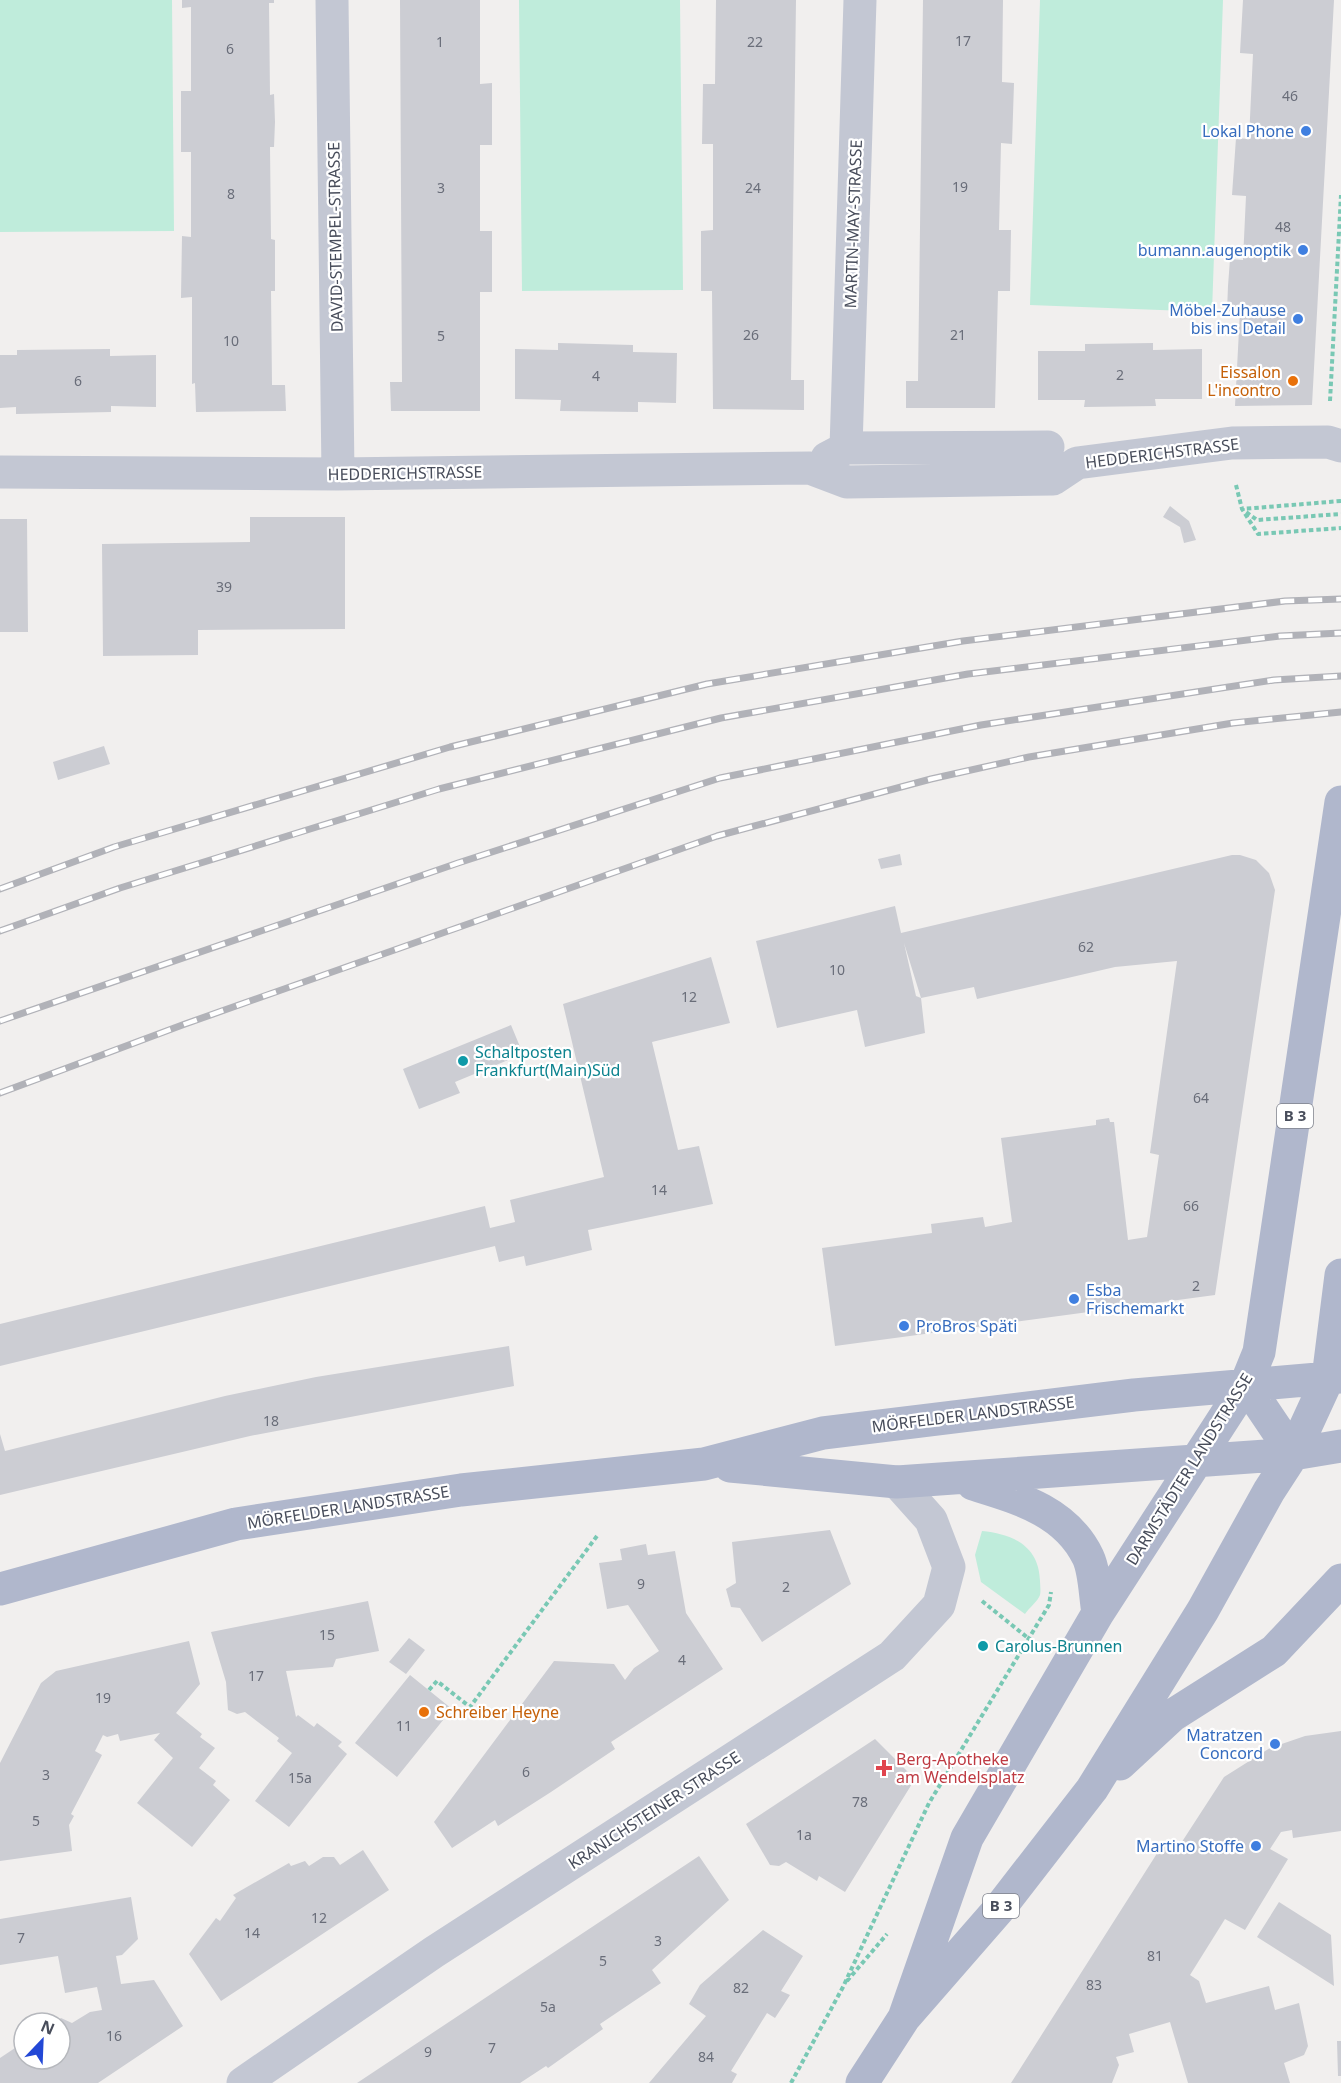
<svg xmlns="http://www.w3.org/2000/svg" width="1341" height="2083" font-family="'Noto Sans',sans-serif">
  <style>
    .green { fill: #bfecdb }
    .building { fill: #cccdd3; fill-rule: evenodd }
    .lines { fill: none; stroke-linecap: round; stroke-linejoin: round }
    .path { stroke: #79c8b4; stroke-width: 4; stroke-dasharray: 4.5 3; stroke-linecap: butt }
    .minor { stroke: #c3c7d3; stroke-width: 33 }
    .major { stroke: #b0b7cc; stroke-width: 33 }
    .rail-casing { stroke: #b1b2b8; stroke-width: 7 }
    .rail { stroke: #fff; stroke-width: 4.5; stroke-dasharray: 14; stroke-linecap: butt }
    .shop-dot { fill: #3f7fe0; stroke: #fff; stroke-width: 2 }
    .food-dot { fill: #e8710a; stroke: #fff; stroke-width: 2 }
    .culture-dot { fill: #0f9aa8; stroke: #fff; stroke-width: 2 }
    .health-dot { fill: #e0444e; stroke: #fff; stroke-width: 2 }
    .labels { text-anchor: middle; stroke-width: 4.5; stroke-linejoin: round; paint-order: stroke }
    .number-label { font-size: 14px; fill: #696d79 }
    .shield { fill: #fff; stroke: #7f828c; stroke-width: 1.5 }
    .shield-label { font-size: 15px; font-weight: bold; fill: #484d5b }
    .shop-label { font-size: 16px; fill: #366cbe; stroke: #fff; text-anchor: end }
    .street-label { font-size: 16px; fill: #484d5b; stroke: #fff }
    .food-label { font-size: 16px; fill: #c56008; stroke: #fff; text-anchor: end }
    .culture-label { font-size: 16px; fill: #0d838f; stroke: #fff; text-anchor: start }
    .health-label { font-size: 16px; fill: #be3a42; stroke: #fff; text-anchor: start }
  </style>
  <rect width="100%" height="100%" fill="#f1efee"/>
  <path class="green" d="M0,0H172L174,231L0,232Z
    M519,0H680L683,290L522,291Z
    M1040,0H1223L1212,312L1030,305Z
    M982,1531C1013,1534 1039,1546 1040,1581C1040,1584 1041,1591 1040,1595C1038,1601 1029,1608 1025,1614L981,1582L975,1555Z"/>
  <path class="building" d="M182,0H274V3H269L270,95L274,94L275,122L274,147H270L271,239L275,240V291H271L272,385H285L286,411L196,412L195,383L192,384V297L181,298L182,236L191,237V152H181V91H191V7L182,8Z
    M400,0H480V84L492,83V145H480V231H492V292H480V411H391L390,382H402Z
    M716,0H796L791,380H804V410L713,409L712,291H701V231L713,230V144H702L703,84H715Z
    M923,0H1003L1002,82L1014,83L1013,114L1012,144L1001,143L999,230H1011L1010,291H998L995,408H906V381H918Z
    M1243,0H1334L1312,405L1235,406L1240,311H1227L1228,286L1230,259L1243,260L1246,196L1232,195L1236,138L1249,139L1253,54L1240,53Z
    M558,343L633,345V352L677,353L676,403L638,402V412L560,411L561,400L515,399V349L558,350Z
    M1153,343V350L1202,349V399H1155L1156,406L1084,407L1085,400H1038V351H1085V344Z
    M110,349V356L156,355V407L111,406V412L16,414V407L0,408V355H17V350Z
    M1170,506L1189,521L1196,540L1184,543L1180,527L1163,517Z
    M250,517H345V629L198,630V655L103,656L102,544L250,542Z
    M0,519H27L28,632H0Z
    M104,746L110,764L58,780L53,762Z
    M900,854L902,865L881,869L878,859Z
    M1232,855H1240L1256,860L1269,873L1275,890L1215,1295L835,1346L822,1248L932,1233L931,1224L983,1217L985,1227L1012,1222L1001,1138L1096,1125V1120L1109,1118L1110,1122H1114L1128,1240L1147,1237L1159,1155L1150,1153L1177,961L1115,967L977,999L974,987L921,998L925,1033L865,1047L857,1010L777,1028L756,941L895,906L901,933ZM904,943L921,998L916,996Z
    M711,957L730,1023L652,1042L678,1150L699,1146L713,1204L588,1230L592,1250L526,1266L524,1256L499,1262L495,1246L0,1366V1324L485,1206L490,1228L515,1222L510,1200L604,1177L563,1004Z
    M511,1025L523,1054L455,1082L460,1093L419,1109L403,1069Z
    M509,1346L514,1386L250,1436L0,1495V1434L5,1451L225,1396L316,1377Z
    M830,1530L851,1584L762,1642L740,1608L731,1607L726,1589L736,1583L732,1542Z
    M646,1544L648,1555L675,1551L686,1613L723,1669L611,1742L615,1749L551,1792L498,1826L495,1820L452,1848L434,1822L554,1661L614,1664L625,1680L634,1668L659,1651L628,1605L607,1609L599,1563L622,1560L620,1549Z
    M368,1601L379,1651L336,1659L333,1667L286,1671L296,1717L298,1715L314,1727L317,1723L342,1742L338,1746L347,1754L289,1827L255,1801L292,1753L277,1741L279,1738L245,1712L237,1714L228,1710L226,1682L211,1632Z
    M409,1638L425,1650L406,1674L389,1662Z
    M189,1641L200,1684L176,1713L202,1734L200,1737L215,1748L199,1768L216,1781L213,1785L230,1800L192,1847L137,1803L173,1758L154,1740L160,1733L120,1741L118,1734L107,1737L103,1735L95,1751L102,1755L71,1814L74,1816L69,1825L72,1851L0,1861V1763L41,1683L56,1671Z
    M410,1675L452,1709L397,1777L355,1743Z
    M1341,1731V1831L1293,1838L1292,1830L1281,1832L1270,1849L1288,1859L1245,1930L1225,1919L1190,1975L1199,1981L1206,2003L1269,1986L1275,2010L1299,2003L1308,2046L1304,2055L1284,2063L1290,2083H1188L1170,2022L1129,2034L1134,2052L1116,2057L1119,2065L1112,2083H1011L1163,1844L1176,1851L1224,1777L1270,1748L1305,1736Z
    M875,1739L915,1779L845,1892L819,1876L817,1881L786,1862L779,1866L770,1865L746,1824Z
    M363,1850L389,1890L221,2001L189,1954L216,1918L220,1921L236,1898L233,1895L289,1863L291,1866L305,1861L309,1866L323,1857H334L340,1865Z
    M699,1856L729,1900L652,1970L661,1983L600,2024L603,2029L548,2068L546,2066L520,2083H357Z
    M131,1897L138,1939L122,1955L116,1956L121,1984L154,1980L183,2026L98,2083H0V2058L24,2042V2059H60V2023H54L61,2018L72,2023L90,2012L102,2010L97,1987L65,1993L58,1956L0,1965V1919Z
    M1279,1902L1331,1935L1334,1986L1257,1937Z
    M763,1930L803,1956L781,1991L790,1995L775,2018L767,2013L731,2071L737,2074L732,2083H649L706,2016L689,2004L700,1985Z
    M1337,2041H1341V2076H1338Z"/>
  <g class="lines">
    <path class="path" d="M1330,401L1341,195
      M1236,485L1242,509L1257,520L1341,514
      M1341,501L1242,509L1258,534L1341,528
      M982,1601L1028,1638
      M429,1690L437,1681L470,1707L597,1536
      M847,1981L887,1934
      M791,2083L843,1987L929,1803L1049,1605L1051,1592"/>
    <path class="minor" d="M332,0L338,474
      M846,448L860,0
      M827,458L846,448L1048,447
      M0,472L338,474L810,468L847,482L1053,479L1077,463L1232,443L1328,442L1341,446
      M243,2083L434,1952L892,1656L939,1605L949,1567L931,1520L897,1482"/>
    <path class="major" d="M1246,1384L1293,1454
      M730,1466L897,1482L1293,1454L1341,1446
      M973,1484C1018,1498 1066,1511 1088,1557C1095,1572 1095,1596 1098,1613
      M0,1589L236,1524L461,1490L704,1464L823,1433L1134,1395L1341,1377
      M1120,1764L1173,1715L1274,1651L1341,1580
      M904,2018L967,1838L1098,1613L1246,1384L1259,1352L1341,802
      M862,2083L904,2018L999,1909L1092,1789L1203,1610L1269,1491L1293,1454L1328,1378L1341,1275"/>
    <g class="rail-casing">
      <path id="rail" d="M0,889L114,847L450,747L707,684L963,641L1285,601L1341,599
        M0,931L120,888L439,789L721,718L968,674L1280,636L1341,633
        M0,1021L458,863L720,778L981,725L1274,680L1341,676
        M0,1093L185,1024L717,836L931,779L1029,757L1233,723L1341,712"/>
    </g>
    <use href="#rail" class="rail"/>
  </g>
  <g class="shop-dot">
    <circle cx="1306" cy="131" r="6"/>
    <circle cx="1303" cy="250" r="6"/>
    <circle cx="1298" cy="319" r="6"/>
    <circle cx="1074" cy="1299" r="6"/>
    <circle cx="904" cy="1326" r="6"/>
    <circle cx="1275" cy="1744" r="6"/>
    <circle cx="1256" cy="1846" r="6"/>
  </g>
  <g class="food-dot">
    <circle cx="1293" cy="381" r="6"/>
    <circle cx="424" cy="1712" r="6"/>
  </g>
  <g class="culture-dot">
    <circle cx="463" cy="1061" r="6"/>
    <circle cx="983" cy="1646" r="6"/>
  </g>
  <path class="health-dot" d="M881 1759h6v6h6v6h-6v6h-6v-6h-6v-6h6z"/>
  <g class="labels">
    <g class="number-label">
      <text x="963" y="46">17</text>
      <text x="440" y="47">1</text>
      <text x="755" y="47">22</text>
      <text x="230" y="54">6</text>
      <text x="1290" y="101">46</text>
      <text x="960" y="192">19</text>
      <text x="441" y="193">3</text>
      <text x="753" y="193">24</text>
      <text x="231" y="199">8</text>
      <text x="1283" y="232">48</text>
      <text x="751" y="340">26</text>
      <text x="958" y="340">21</text>
      <text x="441" y="341">5</text>
      <text x="231" y="346">10</text>
      <text x="1120" y="380">2</text>
      <text x="596" y="381">4</text>
      <text x="78" y="386">6</text>
      <text x="224" y="592">39</text>
      <text x="1086" y="952">62</text>
      <text x="837" y="975">10</text>
      <text x="689" y="1002">12</text>
      <text x="1201" y="1103">64</text>
      <text x="659" y="1195">14</text>
      <text x="1191" y="1211">66</text>
      <text x="1196" y="1291">2</text>
      <text x="271" y="1426">18</text>
      <text x="641" y="1589">9</text>
      <text x="786" y="1592">2</text>
      <text x="327" y="1640">15</text>
      <text x="682" y="1665">4</text>
      <text x="256" y="1681">17</text>
      <text x="103" y="1703">19</text>
      <text x="404" y="1731">11</text>
      <text x="526" y="1777">6</text>
      <text x="46" y="1780">3</text>
      <text x="300" y="1783">15a</text>
      <text x="860" y="1807">78</text>
      <text x="36" y="1826">5</text>
      <text x="804" y="1840">1a</text>
      <text x="319" y="1923">12</text>
      <text x="252" y="1938">14</text>
      <text x="21" y="1943">7</text>
      <text x="658" y="1946">3</text>
      <text x="1155" y="1961">81</text>
      <text x="603" y="1966">5</text>
      <text x="1094" y="1990">83</text>
      <text x="741" y="1993">82</text>
      <text x="548" y="2012">5a</text>
      <text x="114" y="2041">16</text>
      <text x="492" y="2053">7</text>
      <text x="428" y="2057">9</text>
      <text x="706" y="2062">84</text>
    </g>
    <g class="shield">
      <rect x="1277" y="1104" width="36" height="24" rx="4.5"/>
      <rect x="983" y="1894" width="36" height="24" rx="4.5"/>
    </g>
    <g class="shield-label">
      <text x="1295" y="1121">B 3</text>
      <text x="1001" y="1911">B 3</text>
    </g>
    <g class="shop-label">
      <text x="1294" y="137">Lokal Phone</text>
      <text x="1291" y="256">bumann.augenoptik</text>
      <text x="1286" y="316">Möbel-Zuhause<tspan x="1286" dy="18">bis ins Detail</tspan></text>
      <text x="1086" y="1296" text-anchor="start">Esba<tspan x="1086" dy="18">Frischemarkt</tspan></text>
      <text x="916" y="1332" text-anchor="start">ProBros Späti</text>
      <text x="1263" y="1741">Matratzen<tspan x="1263" dy="18">Concord</tspan></text>
      <text x="1244" y="1852">Martino Stoffe</text>
    </g>
    <g class="street-label">
      <text transform="translate(853 224) rotate(-88)" y="6">MARTIN-MAY-STRASSE</text>
      <text transform="translate(335 237) rotate(-91)" y="6">DAVID-STEMPEL-STRASSE</text>
      <text transform="translate(1162 453) rotate(-7)" y="6">HEDDERICHSTRASSE</text>
      <text transform="translate(405 473) rotate(-1)" y="6">HEDDERICHSTRASSE</text>
      <text transform="translate(973 1414) rotate(-7)" y="6">MÖRFELDER LANDSTRASSE</text>
      <text transform="translate(1189 1469) rotate(-58)" y="6">DARMSTÄDTER LANDSTRASSE</text>
      <text transform="translate(348 1507) rotate(-9)" y="6">MÖRFELDER LANDSTRASSE</text>
      <text transform="translate(654 1810) rotate(-33)" y="6">KRANICHSTEINER STRASSE</text>
    </g>
    <g class="food-label">
      <text x="1281" y="378">Eissalon<tspan x="1281" dy="18">L'incontro</tspan></text>
      <text x="436" y="1718" text-anchor="start">Schreiber Heyne</text>
    </g>
    <g class="culture-label">
      <text x="475" y="1058">Schaltposten<tspan x="475" dy="18">Frankfurt(Main)Süd</tspan></text>
      <text x="995" y="1652">Carolus-Brunnen</text>
    </g>
    <g class="health-label">
      <text x="896" y="1765">Berg-Apotheke<tspan x="896" dy="18">am Wendelsplatz</tspan></text>
    </g>
  </g>
  <g transform="translate(42 2041) rotate(23)"><circle r="28" fill="#ffffff" stroke="#b6b8bd" stroke-width="1.5"/>
  <path d="M0-4.5L10 22L0 15L-10 22Z" fill="#2348d6"/>
  <text y="-9" font-size="16" font-weight="bold" text-anchor="middle" fill="#484d5b">N</text>
  </g>
</svg>
